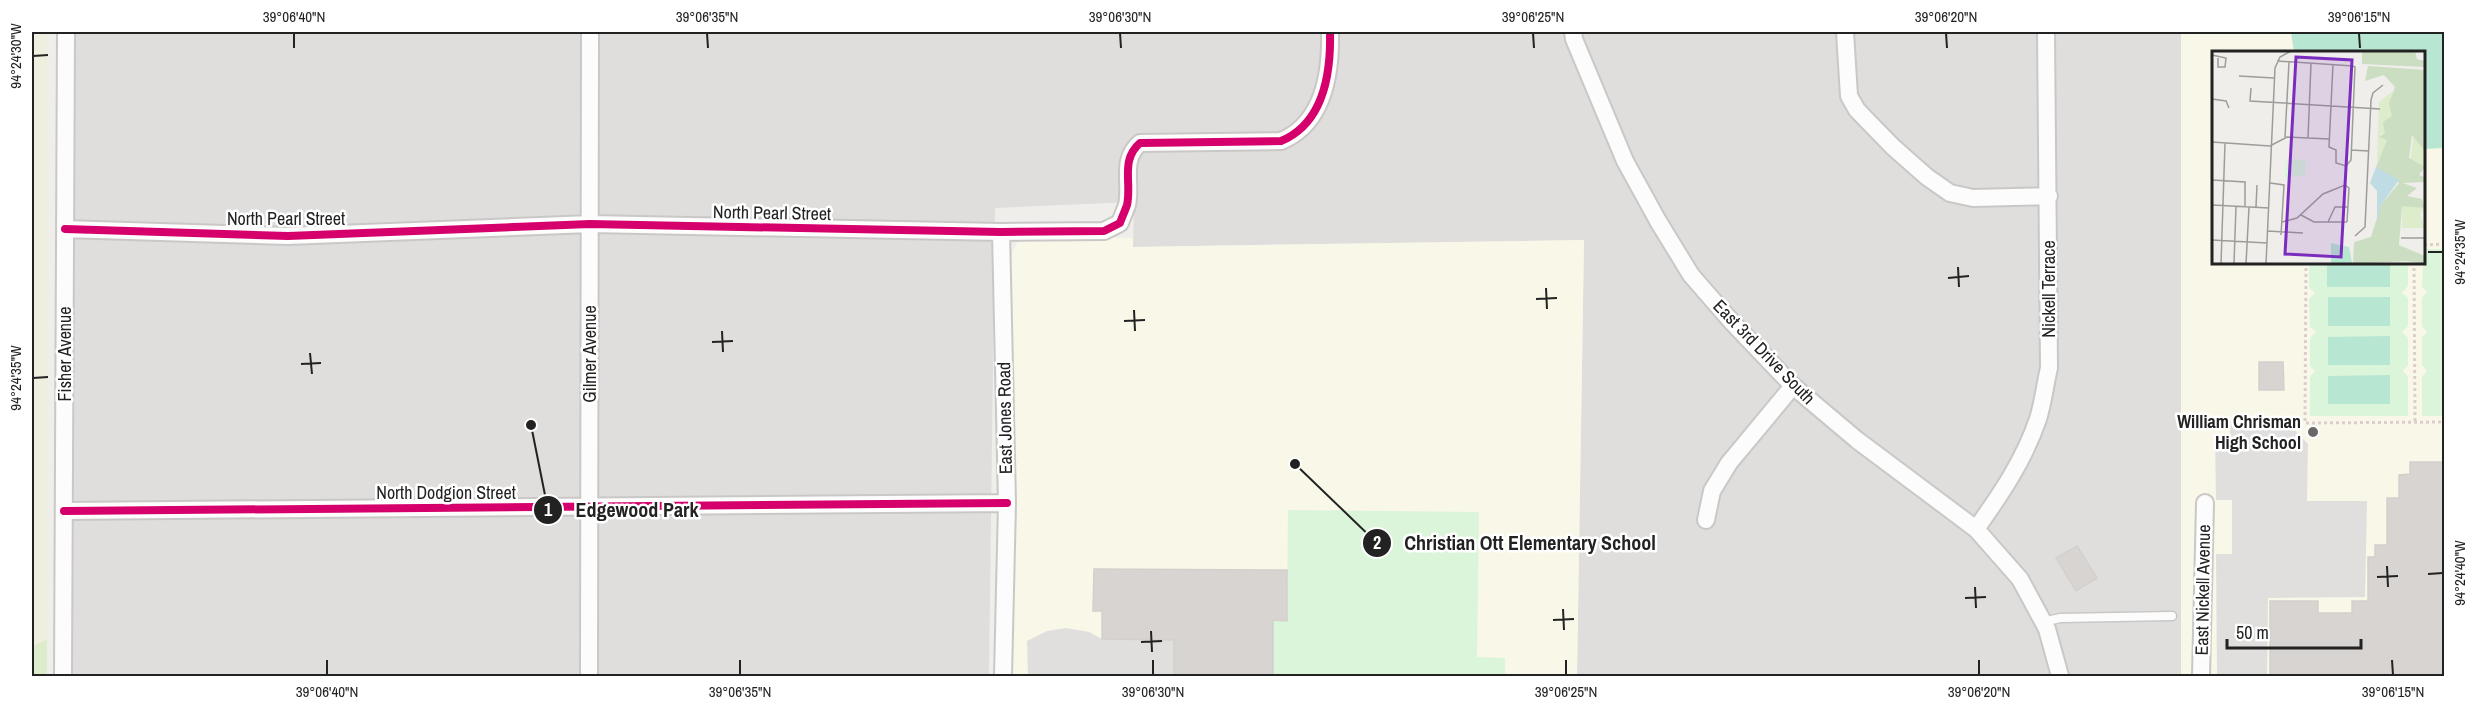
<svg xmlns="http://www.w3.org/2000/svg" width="2476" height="708" font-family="'Archivo Narrow',sans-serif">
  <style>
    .residential { fill: #dfdedc }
    .education { fill: #f8f7e8; fill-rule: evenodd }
    .farmland { fill: #efefdf }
    .grass { fill: #ddeccb }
    .park { fill: #daf5da }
    .pitch { fill: #b7e6d2 }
    .parking { fill: #e0dfde }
    .building { fill: #d7d4d2; stroke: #d3d0cc; stroke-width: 1.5 }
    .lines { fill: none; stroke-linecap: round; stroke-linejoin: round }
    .service-casing { stroke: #c9c8c7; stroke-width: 11 }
    .minor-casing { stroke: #c9c8c7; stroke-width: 20 }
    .path { stroke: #dccecd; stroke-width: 3; stroke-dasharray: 3 3; stroke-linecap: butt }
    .service { stroke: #fdfcfc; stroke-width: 8 }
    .minor { stroke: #fdfcfc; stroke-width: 16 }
    .cycleway-casing { stroke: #fff; stroke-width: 11 }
    .cycleway { stroke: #d6006c; stroke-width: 8 }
    .ticks { fill: none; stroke: #222; stroke-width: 2 }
    .poi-dot { fill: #6a6968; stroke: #fff; stroke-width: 2 }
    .labels { text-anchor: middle; stroke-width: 5; stroke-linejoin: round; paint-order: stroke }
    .street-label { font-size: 18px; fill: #222; stroke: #fff }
    .poi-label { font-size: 18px; font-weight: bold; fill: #222; stroke: #fff; text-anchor: end }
    .inset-road { fill: none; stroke: #9e9c9b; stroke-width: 1.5 }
    .view { fill: #7b2cbf; fill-opacity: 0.15; stroke: #7b2cbf; stroke-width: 3 }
    .inset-edge { fill: none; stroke: #222; stroke-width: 3 }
    .leader { fill: none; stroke: #222; stroke-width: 2 }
    .callout-dot { fill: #222; stroke: #fff; stroke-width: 2 }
    .mark-label { font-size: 18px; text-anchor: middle; font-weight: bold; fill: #fff }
    .callout-label { font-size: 20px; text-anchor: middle; font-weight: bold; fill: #222; stroke: #fff; stroke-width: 5; stroke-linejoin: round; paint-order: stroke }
    .neatline { fill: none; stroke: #222; stroke-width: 2 }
    .ticks-label { font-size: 15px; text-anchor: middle; fill: #222 }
  </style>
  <rect width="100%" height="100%" fill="#f0eeeb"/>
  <path class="residential" d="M73,32H2181V676H1577L1584,240L1133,247L1134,202L995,208L989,676H69Z"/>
  <path class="education" d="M2181,32H2444V676H2181ZM2214,52H2424V262H2214Z
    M1035,236L1133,238V247L1584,240L1577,676H1008L1012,252L1019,240Z"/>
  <path class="farmland" d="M32,32H47V639L32,647Z"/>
  <path class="grass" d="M47,639V676H32V647Z"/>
  <path class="park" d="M2424,249H2444V416H2422V377L2427,371L2422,365V337L2427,332L2422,326V298L2427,292L2422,287Z
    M2309,263H2408V286L2402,293L2408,298V326L2402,332L2408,338V365L2403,371L2408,377V416H2310V377L2315,371L2310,366V338L2316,332L2310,327L2309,299L2315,293L2309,287Z
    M1288,510L1479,512L1477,657L1505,658V676H1273V620H1287Z"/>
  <path class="pitch" d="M2291,32H2444V148L2424,149V52H2294Z
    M2327,263H2390V287H2327Z
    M2328,297H2390V326H2328Z
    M2390,336V365H2328V337Z
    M2390,375V404H2328V376Z"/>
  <path class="parking" d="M2285,420L2308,444L2307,501H2367L2365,597L2268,598L2267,676H2217L2216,554H2232V500H2216L2215,438H2230V421Z
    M1066,628L1089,632L1102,639L1174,640V676H1028L1027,641L1047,631Z"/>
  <path class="building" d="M2259,362H2283L2284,390H2259Z
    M2410,462H2445V676H2270V601H2318V613H2352V601H2368V557H2375V545H2387V498H2399V475L2410,474Z
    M2077,546L2097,578L2076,591L2056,558Z
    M1094,569L1287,570V621L1273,620V676H1174V640L1102,639V611H1093Z"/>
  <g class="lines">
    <g class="service-casing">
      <path id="service" d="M2043,622L2060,618L2172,616"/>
    </g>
    <g class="minor-casing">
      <path id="minor" d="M1573,32L1574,39L1625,161L1658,221L1691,275L1731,321L1793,386L1857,440L1976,529L2020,579L2047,629L2060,676
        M1845,32L1849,96L1857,110L1893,147L1927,177L1950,193L1973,198L2049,196
        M65,229L288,236L590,224L1001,232L1104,231L1120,223C1122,217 1125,211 1127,205C1132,183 1120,160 1140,143L1281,141C1324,123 1331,73 1330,32
        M1001,232L1007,503L1003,676
        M64,511L1007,503
        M1706,520L1712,491L1729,463L1793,386
        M1976,529C2001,494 2024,460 2038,419C2043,403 2045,385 2049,368L2046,32
        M63,676L66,32
        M589,676L590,32
        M2201,676L2205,503"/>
    </g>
    <path class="path" d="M2424,245L2444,244
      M2306,262L2305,423L2444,422
      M2414,262L2415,422"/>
    <use href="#service" class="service"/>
    <use href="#minor" class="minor"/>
    <g class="cycleway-casing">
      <path id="cycleway" d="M65,229L288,236L590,224L1001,232L1104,231L1120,223C1122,217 1125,211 1127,205C1132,183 1120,160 1140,143L1281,141C1324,123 1331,73 1330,32
        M64,511L1007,503"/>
    </g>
    <use href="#cycleway" class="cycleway"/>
  </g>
  <path class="ticks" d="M294,33V48M707,33L708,48M1120,33L1121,48M1533,33L1534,48M1946,33L1947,48M2359,33L2360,48M33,56L48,55M2428,252H2443M1958,267L1959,287M1948,278L1969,276M1546,288L1547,309M1536,299L1557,298M1134,310L1135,331M1124,321L1145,320M722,331L723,352M712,342L733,341M310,353L312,374M301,364L321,363M33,378L48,377M2387,566L2388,587M2428,574L2443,573M2377,577L2398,576M1975,587L1976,608M1965,598L1986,597M1563,609L1564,630M1553,620L1574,619M1151,631L1152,652M1141,642L1162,641M327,660V675M740,660V675M1153,660V675M1566,660V675M1979,660V675M2392,660L2393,675"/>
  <circle class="poi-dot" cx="2313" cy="432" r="6"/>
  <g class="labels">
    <g class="street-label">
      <text transform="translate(772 213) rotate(1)" y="6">North Pearl Street</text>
      <text x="286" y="225">North Pearl Street</text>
      <text transform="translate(2049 289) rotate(-90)" y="6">Nickell Terrace</text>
      <text transform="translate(1764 352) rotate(46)" y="6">East 3rd Drive South</text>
      <text transform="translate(65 354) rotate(-90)" y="6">Fisher Avenue</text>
      <text transform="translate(590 354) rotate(-90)" y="6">Gilmer Avenue</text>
      <text transform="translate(1005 418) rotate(-91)" y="6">East Jones Road</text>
      <text x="446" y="499">North Dodgion Street</text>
      <text transform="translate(2203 590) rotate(-89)" y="6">East Nickell Avenue</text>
    </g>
    <g class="poi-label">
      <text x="2301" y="428">William Chrisman<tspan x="2301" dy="21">High School</tspan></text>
    </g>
  </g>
  <g transform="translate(2212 51)">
    <rect width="213" height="213" fill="#f0eeeb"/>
    <path d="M181,40L180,65L173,83H167L175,89L165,113L167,51ZM202,83L213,100V116L198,111ZM190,154L212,157L208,163L213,177H190Z" fill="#ddeccb"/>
    <path d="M150,0H203L205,8L213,10V16L150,13ZM156,15L213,19V100L200,84L197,107L213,116L207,124L213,126V131L191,132L205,137L195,145L210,148L213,157L190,155L187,194L213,205V213L195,210L141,213L142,191L159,186L169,154L187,132L164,116L175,89L167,86L173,82L171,71L180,65L177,53L183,36L172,24L153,30Z" fill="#cbdec1"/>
    <path d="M75,108L94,109L93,125L72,126Z" fill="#daf5da"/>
    <path d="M119,192L137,196L140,212L119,213Z" fill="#b7e6d2"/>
    <path d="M164,116L187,129L169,154L165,171V140L158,132Z" fill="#bfdbe3"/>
    <path class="inset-road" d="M0,4L14,7L13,16H6V7M65,10L141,15L143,16L139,109L134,115L124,112V99L117,96L121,13M27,25L62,27M39,37L38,50L168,58M0,48L14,50L17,57M73,86L77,11M96,87L99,12M0,91L58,95L75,86L117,88M139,99L157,100M0,129L33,131V156M58,132L72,134L69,184M0,154L57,157M44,156L45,134M89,164L102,171H135M70,171L85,167L111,143L133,134L137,137L135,171M116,171L123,156H136M56,180L91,182M143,185L153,176L159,49L161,42L171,34M189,187H213M0,189L55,192M9,213L13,92M22,213L24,155M34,213L37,156M54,213L63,17L68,6L79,0"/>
    <path class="view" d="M84,6L140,9L129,206L73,203Z"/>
    <rect width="213" height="213" class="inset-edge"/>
  </g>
  <path class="leader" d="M531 425L548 510M1295 464L1377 543"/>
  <g class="callout-dot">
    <circle cx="531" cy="425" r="6"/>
    <circle cx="1295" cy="464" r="6"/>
    <circle cx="548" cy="510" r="15"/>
    <circle cx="1377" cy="543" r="15"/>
  </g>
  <g class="mark-label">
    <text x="548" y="516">1</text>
    <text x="1377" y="549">2</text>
  </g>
  <g class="callout-label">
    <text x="637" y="517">Edgewood Park</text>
    <text x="1530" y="550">Christian Ott Elementary School</text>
  </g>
  <rect width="2476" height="708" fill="none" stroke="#ffffff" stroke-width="66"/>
  <path d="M2227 639v9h134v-9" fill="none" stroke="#222222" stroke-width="3"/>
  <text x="2236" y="639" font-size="18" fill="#222222" stroke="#ffffff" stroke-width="4.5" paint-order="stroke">50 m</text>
  <rect x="33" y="33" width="2410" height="642" class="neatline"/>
  <g class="ticks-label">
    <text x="294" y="22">39°06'40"N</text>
    <text x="707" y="22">39°06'35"N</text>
    <text x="1120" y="22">39°06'30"N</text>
    <text x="1533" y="22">39°06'25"N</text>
    <text x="1946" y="22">39°06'20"N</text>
    <text x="2359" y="22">39°06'15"N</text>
    <text transform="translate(16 56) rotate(-90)" y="5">94°24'30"W</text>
    <text transform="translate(2460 252) rotate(-90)" y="5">94°24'35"W</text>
    <text transform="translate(16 378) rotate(-90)" y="5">94°24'35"W</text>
    <text transform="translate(2460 573) rotate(-90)" y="5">94°24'40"W</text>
    <text x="327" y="697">39°06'40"N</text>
    <text x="740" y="697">39°06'35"N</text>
    <text x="1153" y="697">39°06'30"N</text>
    <text x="1566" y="697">39°06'25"N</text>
    <text x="1979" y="697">39°06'20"N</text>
    <text x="2393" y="697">39°06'15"N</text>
  </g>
</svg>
